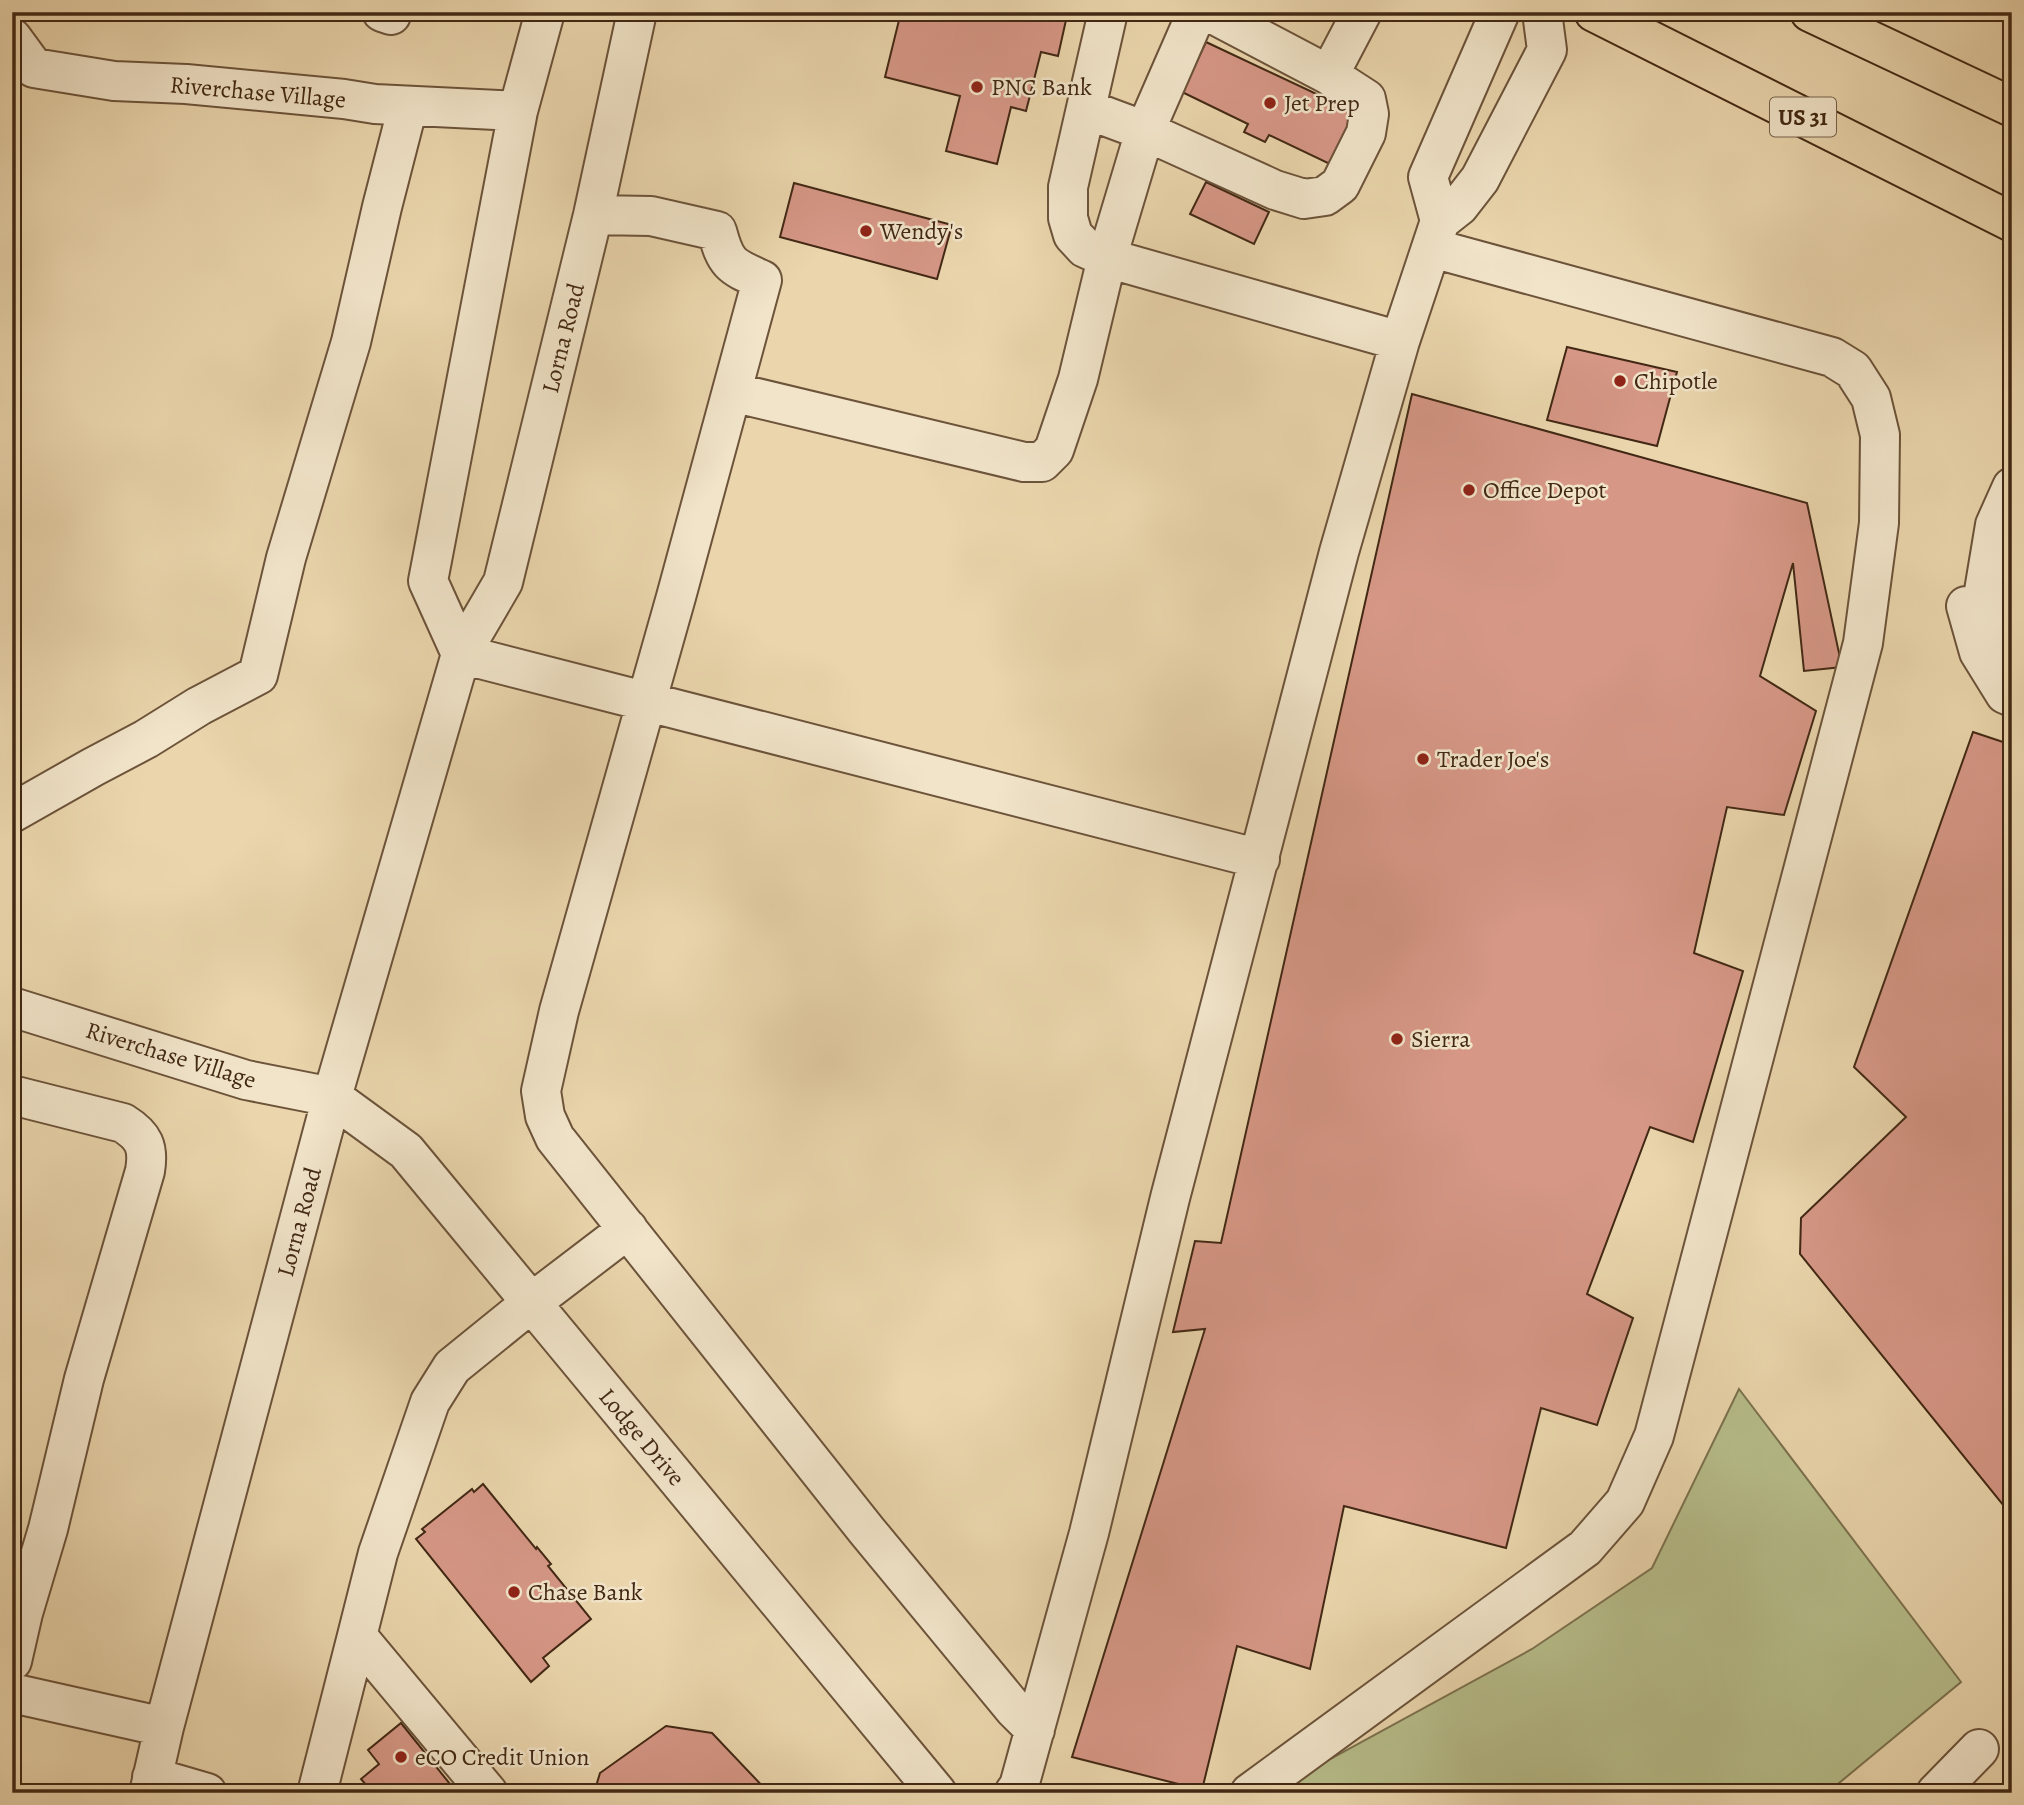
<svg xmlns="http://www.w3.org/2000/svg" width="2024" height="1805" font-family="Alegreya,serif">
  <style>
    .green { fill: #b6bd8a; stroke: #7c724f; stroke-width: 2 }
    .building { fill: #d69786; stroke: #422814; stroke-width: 2 }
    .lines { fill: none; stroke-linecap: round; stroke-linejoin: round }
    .minor-casing { stroke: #6c533a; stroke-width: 42 }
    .major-casing { stroke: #422814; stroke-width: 42 }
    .minor { stroke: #f1e4c9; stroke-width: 38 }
    .major { stroke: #ead5ac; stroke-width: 38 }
    .poi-dot { fill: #8f2418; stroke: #f1e4c9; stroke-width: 2.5 }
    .labels { text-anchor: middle; stroke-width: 5; stroke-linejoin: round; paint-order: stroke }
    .shield { fill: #f1e4c9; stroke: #76604a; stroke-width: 2 }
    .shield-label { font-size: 23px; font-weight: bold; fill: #422814 }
    .poi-label { font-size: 24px; fill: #422814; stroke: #f1e4c9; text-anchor: start }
    .street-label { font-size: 24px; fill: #422814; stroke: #f1e4c9 }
  </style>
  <rect width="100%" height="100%" fill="#ead5ac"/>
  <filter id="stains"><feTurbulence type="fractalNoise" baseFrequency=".00286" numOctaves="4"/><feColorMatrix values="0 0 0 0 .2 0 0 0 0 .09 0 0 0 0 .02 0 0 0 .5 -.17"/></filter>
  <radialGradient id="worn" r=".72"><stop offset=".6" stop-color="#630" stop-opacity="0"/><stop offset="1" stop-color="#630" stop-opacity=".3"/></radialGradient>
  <path class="green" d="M1739,1389L1961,1682L1827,1793H1268L1532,1649L1652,1568Z"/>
  <path class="building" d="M901,12H1033L1066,20L1058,56L1041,52L1026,111L1011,107L997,164L946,151L960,96L885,77Z
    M1206,42L1359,114L1334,166L1269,135L1265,142L1244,132L1248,124L1182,92Z
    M1206,182L1269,212L1254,244L1190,214Z
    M794,183L952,225L937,279L780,237Z
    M1567,347L1677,372L1657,446L1547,420Z
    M1412,394L1807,503L1842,667L1804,671L1793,563L1760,676L1816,711L1784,815L1727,807L1694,953L1743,971L1693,1142L1650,1127L1587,1294L1633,1318L1597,1425L1541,1408L1506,1548L1344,1506L1310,1669L1237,1646L1202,1790L1072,1757L1205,1329L1173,1332L1195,1241L1221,1243Z
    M1973,732L2012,745V1516L1800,1254L1801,1218L1906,1117L1854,1067Z
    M483,1484L536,1549L537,1547L551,1564L548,1566L591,1619L543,1658L549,1666L531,1682L416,1539L425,1532L422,1529L472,1489L474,1492Z
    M401,1723L454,1789L450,1793H373L361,1779L379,1764L368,1750Z
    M666,1726L712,1733L769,1793H594L600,1773Z"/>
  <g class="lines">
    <g class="minor-casing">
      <path id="minor" d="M382,12L391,15
        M1108,12L1068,187V218L1073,235L1085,248L1107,258L1145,131L1197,12
        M1500,12L1428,177L1440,221L1459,206L1480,179L1547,50L1542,12
        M12,38L34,68L114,81L186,84L344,99L375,104L518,111
        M1329,75L1362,12
        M1086,109L1145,131L1275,190L1304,199L1325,196L1340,185L1366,133L1369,114L1366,99L1329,75L1209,12
        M593,215L651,216L717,231C726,265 731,266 762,280L676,597L559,1011L541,1091L545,1116L555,1138L867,1531L1014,1709L1035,1730
        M732,392L1024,462H1042L1054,450L1078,379L1107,258L1400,341
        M2012,487L1995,525L1984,591L1998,635L2012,647
        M1966,606L1979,652L2005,694L2012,697
        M461,654L1260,859
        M461,654L428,581L518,111L545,12
        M12,813L93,767L146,739L199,706L258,675L286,558L351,342L382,207L408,106
        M12,1007L246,1080L332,1097L406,1151L937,1793
        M12,1095L123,1123C144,1136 149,1147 145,1171L84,1379L48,1529L23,1613L12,1661
        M12,1693L164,1727
        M152,1777L207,1793
        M149,1793L164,1727L332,1097L461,654L503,582L593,215L637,12
        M317,1793L357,1636
        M488,1793L357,1636L378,1553L430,1402L452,1367L531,1303L628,1229
        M1014,1793L1019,1786L1089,1533L1170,1198L1339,552L1400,341L1440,221
        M1250,1793L1585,1548L1625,1502L1654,1436L1863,643L1879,523L1880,435L1871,398L1853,370L1832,357L1432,248
        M1936,1793L1979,1749"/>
    </g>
    <g class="major-casing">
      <path id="major" d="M1594,12L2012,222
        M1810,12L2012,107"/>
    </g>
    <use href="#minor" class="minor"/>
    <use href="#major" class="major"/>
  </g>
  <g class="poi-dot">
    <circle cx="977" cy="87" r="7"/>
    <circle cx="1270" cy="103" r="7"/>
    <circle cx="866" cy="231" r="7"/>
    <circle cx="1620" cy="381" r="7"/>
    <circle cx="1469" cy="490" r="7"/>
    <circle cx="1423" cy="759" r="7"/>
    <circle cx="1397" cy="1039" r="7"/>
    <circle cx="514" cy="1592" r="7"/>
    <circle cx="401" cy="1757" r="7"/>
  </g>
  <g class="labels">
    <rect class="shield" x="1770" y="97.5" width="66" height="39" rx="5"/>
    <g class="shield-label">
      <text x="1803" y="125">US 31</text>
    </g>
    <g class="poi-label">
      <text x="991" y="95">PNC Bank</text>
      <text x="1284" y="111">Jet Prep</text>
      <text x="880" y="239">Wendy's</text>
      <text x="1634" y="389">Chipotle</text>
      <text x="1483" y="498">Office Depot</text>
      <text x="1437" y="767">Trader Joe's</text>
      <text x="1411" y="1047">Sierra</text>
      <text x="528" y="1600">Chase Bank</text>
      <text x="415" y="1765">eCO Credit Union</text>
    </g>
    <g class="street-label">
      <text transform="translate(258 92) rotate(5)" y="8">Riverchase Village</text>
      <text transform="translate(563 338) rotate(-76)" y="8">Lorna Road</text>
      <text transform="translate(171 1055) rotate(17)" y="8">Riverchase Village</text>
      <text transform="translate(299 1222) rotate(-75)" y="8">Lorna Road</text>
      <text transform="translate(642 1437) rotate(50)" y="8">Lodge Drive</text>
    </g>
  </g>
  <rect width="2024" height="1805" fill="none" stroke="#ead5ac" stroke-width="42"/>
  <rect x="14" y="14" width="1996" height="1777" fill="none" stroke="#422814" stroke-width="3.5"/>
  <rect x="21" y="21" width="1982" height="1763" fill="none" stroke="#422814" stroke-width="2"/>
  <rect width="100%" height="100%" filter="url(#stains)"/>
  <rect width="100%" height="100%" fill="url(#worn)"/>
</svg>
